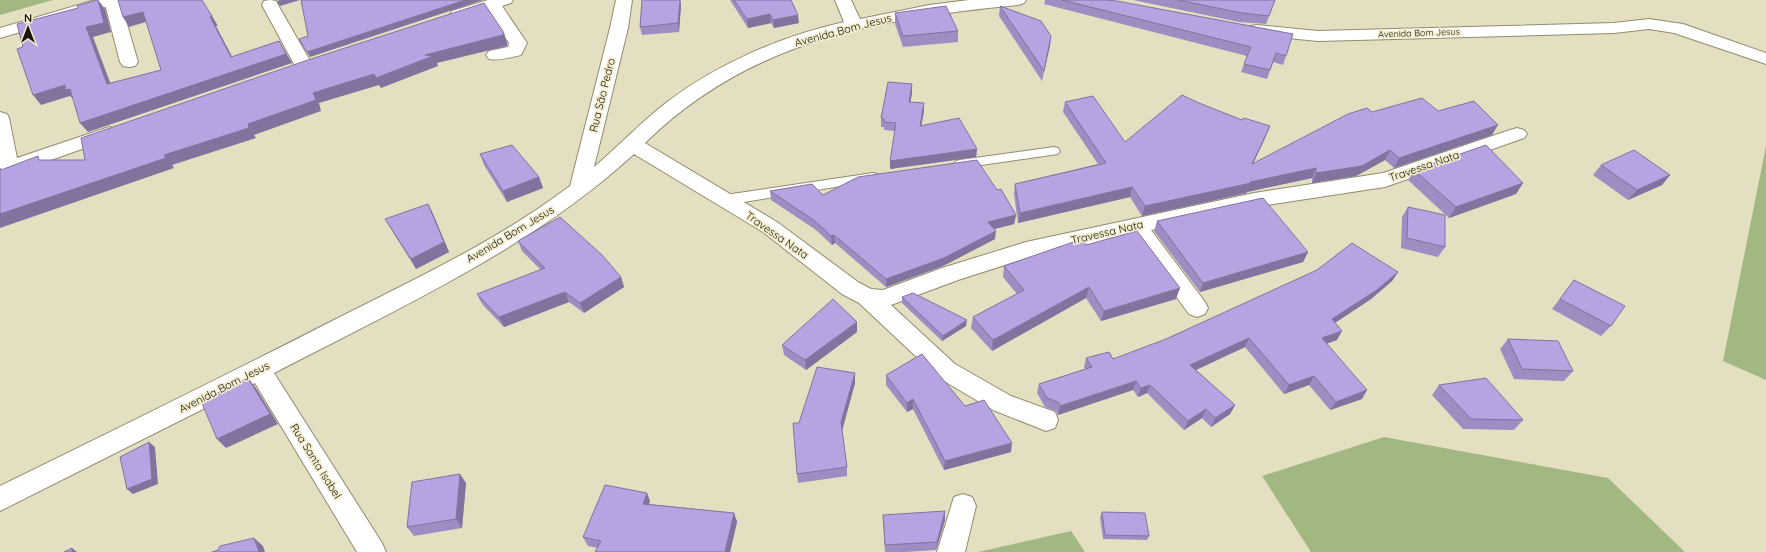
<svg xmlns="http://www.w3.org/2000/svg" width="1766" height="552" font-family="Quicksand,sans-serif">
  <style>
    .green { fill: #a2b881 }
    .lines { fill: none; stroke-linecap: round; stroke-linejoin: round }
    .service-casing { stroke: #918b70; stroke-width: 2 }
    .minor-casing { stroke: #918b70; stroke-width: 2 }
    .tertiary-casing { stroke: #918b70; stroke-width: 2 }
    .service { fill: #fff; fill-rule: evenodd }
    .minor { fill: #fff; fill-rule: evenodd }
    .tertiary { fill: #fff; fill-rule: evenodd }
    .wall { fill: #9e8cc2 }
    .shaded-wall { fill: #81729e }
    .building { fill: #b8a3e2; stroke: #81729e }
    .labels { text-anchor: middle; stroke-width: 3.5; stroke-linejoin: round; paint-order: stroke }
    .far-street-label { font-size: 9px; fill: #18160b; stroke: #f3ecce }
    .street-label { font-size: 11px; fill: #18160b; stroke: #f3ecce }
  </style>
  <rect width="100%" height="100%" fill="#e5dfc1"/>
  <path class="green" d="M0,0H53L0,15Z
    M1766,146V380L1723,361Z
    M1384,437L1608,478L1685,552H1311L1262,476Z
    M1071,531L1085,552H978Z"/>
  <g class="lines">
    <g class="service-casing">
      <path id="service" d="M1054,147L1058,148L1060,151L1058,154L960,168L956,167L954,164L956,161L960,160Z
        M873,173L878,174L879,177L878,180L725,205L720,203L718,200L720,197L725,195Z"/>
    </g>
    <g class="minor-casing">
      <path id="minor" d="M104,0H120L138,62L135,66L129,67L123,66L120,62Z
        M270,0L276,1L278,5L313,66L310,70L304,71L298,70L295,66L262,5L264,1Z
        M513,0L511,3L502,6L527,43L521,55C511,57 499,61 489,59L486,55L489,51L508,47L509,43L488,11L458,20L452,19L450,15L452,11L488,0Z
        M616,0H632L628,28L594,167C619,146 641,122 667,102C719,63 782,36 844,22L835,0H851L860,19L929,5L969,0H1026L1024,3L1018,5C877,19 750,40 645,143L777,222L858,282L871,289L883,290L942,268L1026,242L1254,193L1383,173L1510,130L1517,128L1524,130L1527,134L1524,138L1385,187L1254,207L1151,230L1205,302L1208,308L1205,314L1197,317L1189,314L1131,235L1027,258L958,280L891,305L955,364L1011,396L1055,412L1058,420L1055,428L1046,431L993,410L939,378L859,303L842,294L763,232L634,154C530,249 399,308 274,373L382,543L386,552H357L255,383L0,511V486C112,431 223,377 334,320C415,279 497,241 570,186L610,28Z
        M1649,19L1683,24L1766,53V64L1674,33L1649,29L1614,33L1318,41L1257,35L1251,34L1248,30L1251,26L1257,25L1318,31L1614,23Z
        M0,112L7,114L9,118L17,158L109,127L116,129L119,133L116,137L0,178Z
        M963,494L972,497L976,506L965,552H937L954,497Z"/>
    </g>
    <g class="tertiary-casing">
      <path id="tertiary" d="M95,0H121L119,3L0,38V28Z"/>
    </g>
    <use href="#service" class="service"/>
    <use href="#minor" class="minor"/>
    <use href="#tertiary" class="tertiary"/>
  </g>
  <path class="wall" d="M642,0H680L681,5L679,32L642,35L640,27Z
    M730,0H791L799,23L774,28L771,23L748,28Z
    M1045,0H1105L1286,56L1283,65L1273,62L1267,79L1241,72L1247,56L1044,4Z
    M1133,0H1275L1266,24L1239,22Z
    M1000,6L1051,36L1042,81L999,16Z
    M895,13L958,31V42L903,47L895,24Z
    M912,84V93L910,102L924,111L921,125L977,149L976,157L890,169L895,131L884,130V127H881V118Z
    M1065,102L1125,142L1266,136L1253,164L1372,112L1438,111L1492,135L1394,168L1385,160L1356,176L1312,183V178L1247,192V193L1142,216L1130,197L1018,223L1014,194L1015,184L1098,164L1063,112Z
    M480,154L539,177L543,188L507,202L484,165Z
    M1601,165L1670,175L1662,185L1628,200L1593,175Z
    M1414,170L1523,183L1516,194L1449,218L1408,180Z
    M997,190L1016,215L1014,224L994,229L995,239L943,266L886,287L835,243L832,245L816,230L771,200L770,191L823,195Z
    M428,204L433,214L449,252L416,269L391,229L385,219Z
    M1408,207L1445,247L1438,257L1401,248L1402,217Z
    M1157,221L1308,252L1303,262L1200,292L1154,231Z
    M518,241L621,277L624,287L584,313L569,302L504,327L482,304L477,294L541,270L522,251Z
    M1086,245L1176,299L1101,321L1086,298L992,351L971,328L973,317L1017,294L1003,277L1004,266Z
    M1398,272L1392,281L1371,299L1335,323L1337,340L1327,343L1362,399L1330,410L1309,385L1284,394L1245,347L1196,370L1235,405L1230,414L1211,427L1202,418L1184,430L1147,393L1138,397L1133,390L1058,415L1056,411L1045,407L1037,393L1039,384L1085,369L1084,367L1086,358L1113,359Z
    M1574,280L1611,326L1601,336L1552,309Z
    M902,297L966,326L942,341L902,303Z
    M857,332L806,370L784,355L782,345Z
    M1508,339L1573,371L1564,381L1514,379L1500,349Z
    M855,373V383L842,430L847,467V476L798,483L797,474L799,423Z
    M886,375L965,406L1011,452L944,470L913,409L907,412L886,385Z
    M1439,385L1523,420L1514,430L1463,429L1432,395Z
    M466,483L462,528L414,536L407,527Z
    M650,501L649,504L734,513L737,522L730,552H595L598,548L588,546L583,537Z
    M1102,512L1149,536L1147,540L1103,539L1100,517Z
    M883,515L945,520L936,550L905,552H885Z"/>
  <path class="shaded-wall" d="M98,0L105,9L111,32L93,37L114,93L107,84L86,27Z
    M280,0H300L280,6L277,1Z
    M465,0H483L310,57L307,52Z
    M680,0L681,5L679,32L678,23Z
    M143,12L149,21L129,27L123,17Z
    M770,14L771,23L748,28L747,19Z
    M798,15L799,23L774,28L773,20Z
    M212,16L218,26H216L237,66L231,57L210,17Z
    M504,33L507,43V46L437,63L438,66L381,88L379,85L319,103L321,111L254,135L256,138L172,165L174,168L0,228V214L248,124L313,93L425,55Z
    M1051,36L1050,46L1042,81Z
    M279,41L292,63L88,132L80,123Z
    M912,84V93L909,110V102Z
    M65,85L70,89L73,99L70,96L41,105L33,95Z
    M924,103V111L920,134V126Z
    M1498,125L1492,135L1394,168L1399,158Z
    M1270,126L1266,136L1248,174L1252,164Z
    M977,149L976,157L890,169V161Z
    M1390,150L1385,160L1356,176L1312,183L1316,173Z
    M1316,168L1312,178L1247,192V193L1142,216L1145,206L1250,182Z
    M1670,175L1662,185L1628,200L1637,190Z
    M539,177L543,188L507,202L503,191Z
    M1523,183L1516,194L1449,218L1456,207Z
    M1132,187L1130,197L1018,223L1020,213Z
    M428,204L433,214L449,252L416,269L411,259Z
    M1016,215L1014,224L987,231L988,222Z
    M996,231L995,239L943,266L886,287V279Z
    M834,235L835,243L832,245L831,236Z
    M1308,252L1303,262L1200,292L1203,283Z
    M1398,272L1392,281L1371,299L1327,328L1332,319Z
    M621,277L624,287L584,313L580,303Z
    M1089,287L1086,298L992,351L993,340Z
    M1180,288L1176,299L1101,321L1104,311Z
    M565,292L569,302L504,327L499,317Z
    M967,320L966,326L942,341L943,336Z
    M857,322V332L806,370L805,360Z
    M1342,331L1337,340L1317,347L1322,338Z
    M1249,338L1245,347L1187,374L1190,365Z
    M855,373V383L842,431L841,422Z
    M1314,376L1309,385L1284,394L1289,385Z
    M248,378L256,388L278,424L226,448L217,439Z
    M1136,381L1133,390L1058,415L1060,406Z
    M1150,385L1147,393L1138,397L1141,388Z
    M1367,390L1362,399L1330,410L1336,402Z
    M913,399V409L907,412V403Z
    M1235,405L1230,414L1211,427L1215,418Z
    M1206,409L1202,418L1184,430L1188,421Z
    M149,442L155,447L158,484L133,494L127,489Z
    M1012,443L1011,452L944,470L945,461Z
    M460,474L466,483L462,528L456,519Z
    M647,493L650,501L646,512L643,504Z
    M945,511V520L936,550L937,542Z
    M734,513L737,522L730,552H725Z
    M254,538L263,546L265,552H259Z
    M72,548L77,552H72Z"/>
  <path class="building" d="M97,0H98L104,23L86,27L107,84L161,70L143,12L123,17L118,0H202L212,16L210,17L231,57L279,41L286,54L80,123L70,89L65,90V85L33,95L17,49L23,47L17,24L78,8L77,6Z
    M301,0H465L307,52L299,39L308,36Z
    M642,0H680L678,23L640,27Z
    M734,0H791L798,15L773,20L770,14L747,19Z
    M1062,0H1105L1117,1L1293,34L1286,56L1276,53L1270,70L1244,64L1251,47Z
    M1178,0H1275L1269,16L1242,13Z
    M484,3L504,33L503,35L425,55L433,56L376,78L374,74L313,93L316,100L248,124L249,128L164,155L166,158L0,214V168L1,170L38,156L39,160H85L81,138L305,61Z
    M946,6L958,31L903,36L895,13Z
    M1000,6L1041,21L1051,36L1044,71Z
    M888,82L912,84L909,102L924,103L920,126L959,118L977,149L890,161L896,123L884,122V119L881,118Z
    M1182,95L1199,103L1242,120L1244,118L1270,126L1252,164L1348,114L1367,108L1372,112L1422,98L1438,111L1474,101L1498,125L1399,158L1390,150L1362,166L1316,173V168L1250,182L1251,183L1145,206L1132,187L1020,213L1015,184L1106,163L1065,102L1093,96L1125,142Z
    M512,145L539,177L503,191L480,154Z
    M1486,145L1523,183L1456,207L1414,170Z
    M1634,150L1670,175L1637,190L1601,165Z
    M977,160L997,190L1001,189L1016,215L988,222L996,231L944,258L886,279L834,235L831,236L815,221L770,191L812,184L823,195L858,177Z
    M1263,198L1308,252L1203,283L1157,221Z
    M428,204L444,242L411,259L385,219Z
    M1408,207L1445,215V247L1407,238Z
    M560,217L602,255L621,277L580,303L565,292L499,317L477,294L545,268L518,241Z
    M1137,231L1180,288L1104,311L1089,287L993,340L973,317L1024,290L1004,266L1082,239L1086,245Z
    M1352,243L1398,272L1377,290L1332,319L1342,331L1322,338L1367,390L1336,402L1314,376L1289,385L1249,338L1190,365L1235,405L1215,418L1206,409L1188,421L1150,385L1141,388L1136,381L1060,406L1058,402L1047,398L1039,384L1092,367L1086,358L1109,352L1113,359L1166,339L1317,270Z
    M1574,280L1625,306L1611,326L1560,299Z
    M913,293L967,320L943,336L902,297Z
    M833,299L857,322L805,360L782,345Z
    M1508,339L1558,341L1573,371L1522,369Z
    M922,354L965,406L984,400L1012,443L945,461L913,399L907,403L886,375Z
    M817,367L855,373L841,422L847,467L797,474L793,423H799Z
    M248,378L270,414L217,439L201,401Z
    M1486,378L1523,420L1471,419L1439,385Z
    M149,442L152,479L127,489L120,457Z
    M460,474L456,519L407,527L412,482Z
    M605,485L647,493L643,504L734,513L725,552H595L601,541L583,537Z
    M945,511L937,542L885,545L883,515Z
    M1102,512L1145,513L1149,536L1105,535Z
    M254,538L259,552H212L218,550L220,546Z
    M72,548V552H64Z"/>
  <g class="labels">
    <g class="far-street-label">
      <text transform="translate(1419 33) rotate(-2)" y="3">Avenida Bom Jesus</text>
    </g>
    <g class="street-label">
      <text transform="translate(843 30) rotate(-15)" y="4">Avenida Bom Jesus</text>
      <text transform="translate(602 95) rotate(-76)" y="4">Rua São Pedro</text>
      <text transform="translate(1424 166) rotate(-19)" y="4">Travessa Nata</text>
      <text transform="translate(1107 232) rotate(-13)" y="4">Travessa Nata</text>
      <text transform="translate(510 234) rotate(-31)" y="4">Avenida Bom Jesus</text>
      <text transform="translate(777 235) rotate(35)" y="4">Travessa Nata</text>
      <text transform="translate(224 387) rotate(-27)" y="4">Avenida Bom Jesus</text>
      <text transform="translate(316 461) rotate(58)" y="4">Rua Santa Isabel</text>
    </g>
  </g>
  <g transform="translate(28 28)" stroke="#f3ecce" stroke-width="3" paint-order="stroke">
  <path d="M0-3L7 15L0 10L-7 15Z" fill="#18160b"/>
  <text y="-6" font-size="11" font-weight="bold" text-anchor="middle" fill="#18160b">N</text>
  </g>
</svg>
